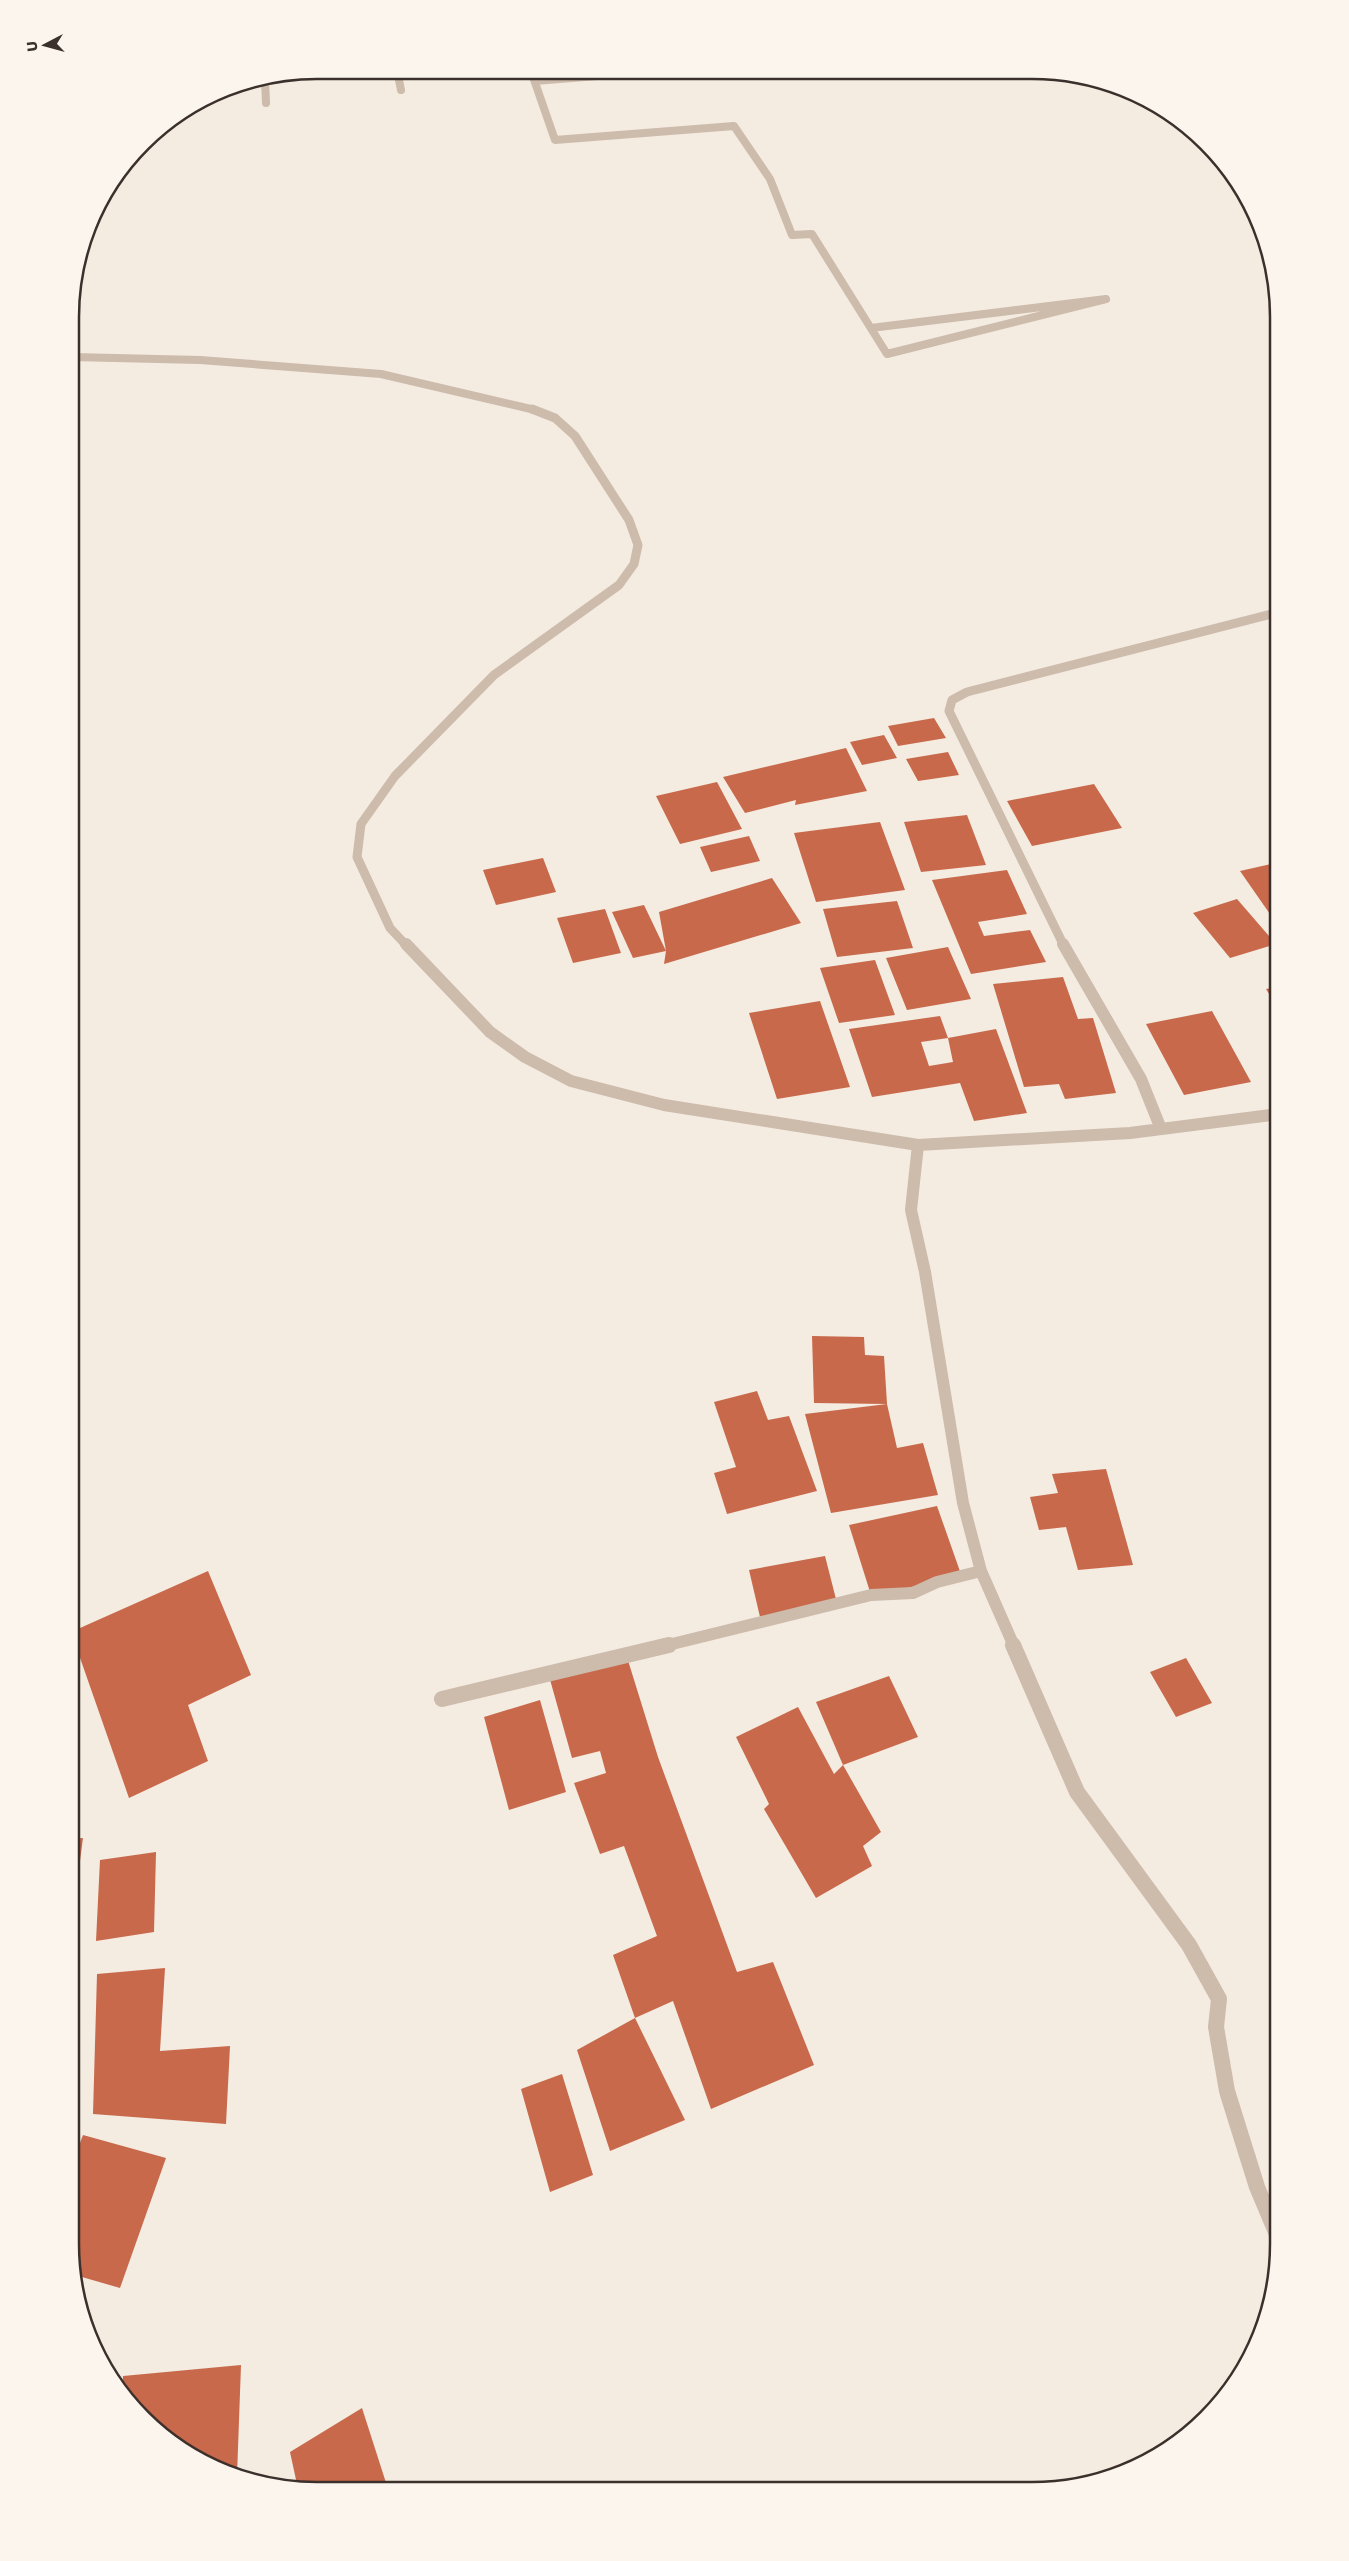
<svg xmlns="http://www.w3.org/2000/svg" width="1349" height="2561" font-family="'Golos Text',sans-serif">
  <style>
    .building { fill: #c8694b; fill-rule: evenodd }
    .lines { fill: none; stroke-linecap: round; stroke-linejoin: round }
    .minor-far3 { stroke: #cdbbac; stroke-width: 8 }
    .minor-far2 { stroke: #cdbbac; stroke-width: 9 }
    .minor-far1 { stroke: #cdbbac; stroke-width: 12 }
    .minor { stroke: #cdbbac; stroke-width: 16 }
    .rim { fill: none; stroke: #3b302b; stroke-width: 2.5 }
  </style>
  <rect width="100%" height="100%" fill="#f4ebe1"/>
  <path class="building" d="M934,718L946,738L898,746L888,726Z
    M884,735L897,758L862,765L850,742Z
    M846,748L867,791L795,805L796,800L745,813L723,777Z
    M948,752L959,775L918,781L906,759Z
    M717,782L742,829L680,844L656,796Z
    M1094,784L1122,828L1032,846L1007,801Z
    M967,815L986,865L921,872L904,822Z
    M880,822L905,890L816,902L794,833Z
    M749,836L760,861L711,872L700,847Z
    M543,858L556,892L496,905L483,870Z
    M1271,864L1279,874V927L1240,871Z
    M1007,870L1027,914L978,922L984,936L1030,930L1046,962L971,974L932,880Z
    M772,878L801,923L664,964L666,951L659,912Z
    M1237,899L1276,944L1230,958L1193,913Z
    M897,901L913,948L837,957L823,909Z
    M644,905L666,951L633,958L612,912Z
    M605,909L621,953L573,963L557,918Z
    M948,947L971,999L907,1010L886,958Z
    M875,960L895,1015L839,1023L820,968Z
    M1063,977L1078,1019L1093,1018L1116,1093L1065,1099L1059,1084L1024,1087L993,984Z
    M1279,987V1010L1266,989Z
    M820,1001L850,1087L777,1099L749,1013Z
    M1212,1011L1251,1082L1184,1095L1146,1024Z
    M940,1016L948,1038L996,1029L1027,1113L974,1121L960,1083L872,1097L849,1029ZM948,1038L953,1062L929,1066L921,1042Z
    M812,1336L864,1337L865,1355L884,1356L887,1404L814,1403Z
    M757,1391L768,1420L789,1416L817,1491L727,1514L714,1473L736,1467L714,1402Z
    M887,1404L897,1448L923,1443L938,1495L831,1513L805,1414Z
    M1106,1469L1133,1565L1078,1570L1066,1527L1039,1530L1030,1497L1058,1493L1052,1474Z
    M937,1506L962,1577L871,1595L849,1525Z
    M825,1556L837,1603L760,1617L749,1570Z
    M208,1571L251,1675L188,1705L208,1761L129,1798L71,1632Z
    M626,1654L658,1757L737,1972L773,1962L814,2065L711,2109L673,2001L635,2018L613,1955L657,1936L624,1846L600,1854L574,1783L606,1773L600,1751L572,1758L549,1676Z
    M1186,1658L1212,1703L1176,1717L1150,1672Z
    M889,1676L918,1737L843,1765L816,1702Z
    M540,1700L566,1792L509,1810L484,1717Z
    M798,1707L834,1774L843,1765L881,1832L863,1846L872,1866L816,1898L764,1809L769,1804L736,1737Z
    M83,1838L72,1922H70V1839Z
    M156,1852L154,1932L96,1941L100,1860Z
    M165,1968L160,2051L230,2046L226,2124L93,2114L97,1974Z
    M635,2018L685,2120L610,2151L577,2050Z
    M562,2074L593,2175L550,2192L521,2089Z
    M83,2135L166,2158L120,2288L75,2275L70,2244V2169Z
    M241,2365L237,2476L222,2472L154,2430L122,2393L123,2376Z
    M362,2408L388,2489H298L290,2452Z"/>
  <g class="lines">
    <path class="minor-far3" d="M397,70L401,90
      M531,71L555,140L734,126L770,179L792,235L812,234L887,354L1106,299L871,328
      M265,80L266,103
      M535,81L634,73
      M1162,109L1167,114
      M72,357L200,360L381,374L535,410"/>
    <path class="minor-far2" d="M407,946L390,928L357,857L361,824L395,776L494,675L619,585L634,564L638,545L629,520L575,436L555,418L532,409
      M1064,946L949,711L952,700L967,692L1279,612"/>
    <path class="minor-far1" d="M406,944L490,1032L525,1057L571,1081L664,1105L918,1145L1130,1133L1279,1114
      M1063,944L1141,1079L1161,1129
      M981,1571L1014,1646
      M664,1646L871,1595L913,1593L937,1582L981,1571L963,1503L925,1272L911,1210L918,1145"/>
    <path class="minor" d="M1013,1645L1077,1792L1189,1945L1219,1999L1216,2027L1227,2091L1257,2187L1278,2237
      M442,1699L669,1645"/>
  </g>
  <path d="M0 0H1349V2561H0ZM317 79H1032A238 238 0 0 1 1270 317V2244A238 238 0 0 1 1032 2482H317A238 238 0 0 1 79 2244V317A238 238 0 0 1 317 79Z" fill="#fbf5ee" fill-rule="evenodd"/>
  <path class="rim" d="M317 79H1032A238 238 0 0 1 1270 317V2244A238 238 0 0 1 1032 2482H317A238 238 0 0 1 79 2244V317A238 238 0 0 1 317 79Z"/>
  <g transform="translate(45 45) rotate(264)" stroke="#fbf5ee" stroke-width="4" paint-order="stroke">
  <path d="M0-4L9 19L0 12L-9 19Z" fill="#3b302b"/>
  <text y="-8" font-size="14" font-weight="bold" text-anchor="middle" fill="#3b302b">U</text>
  </g>
</svg>
